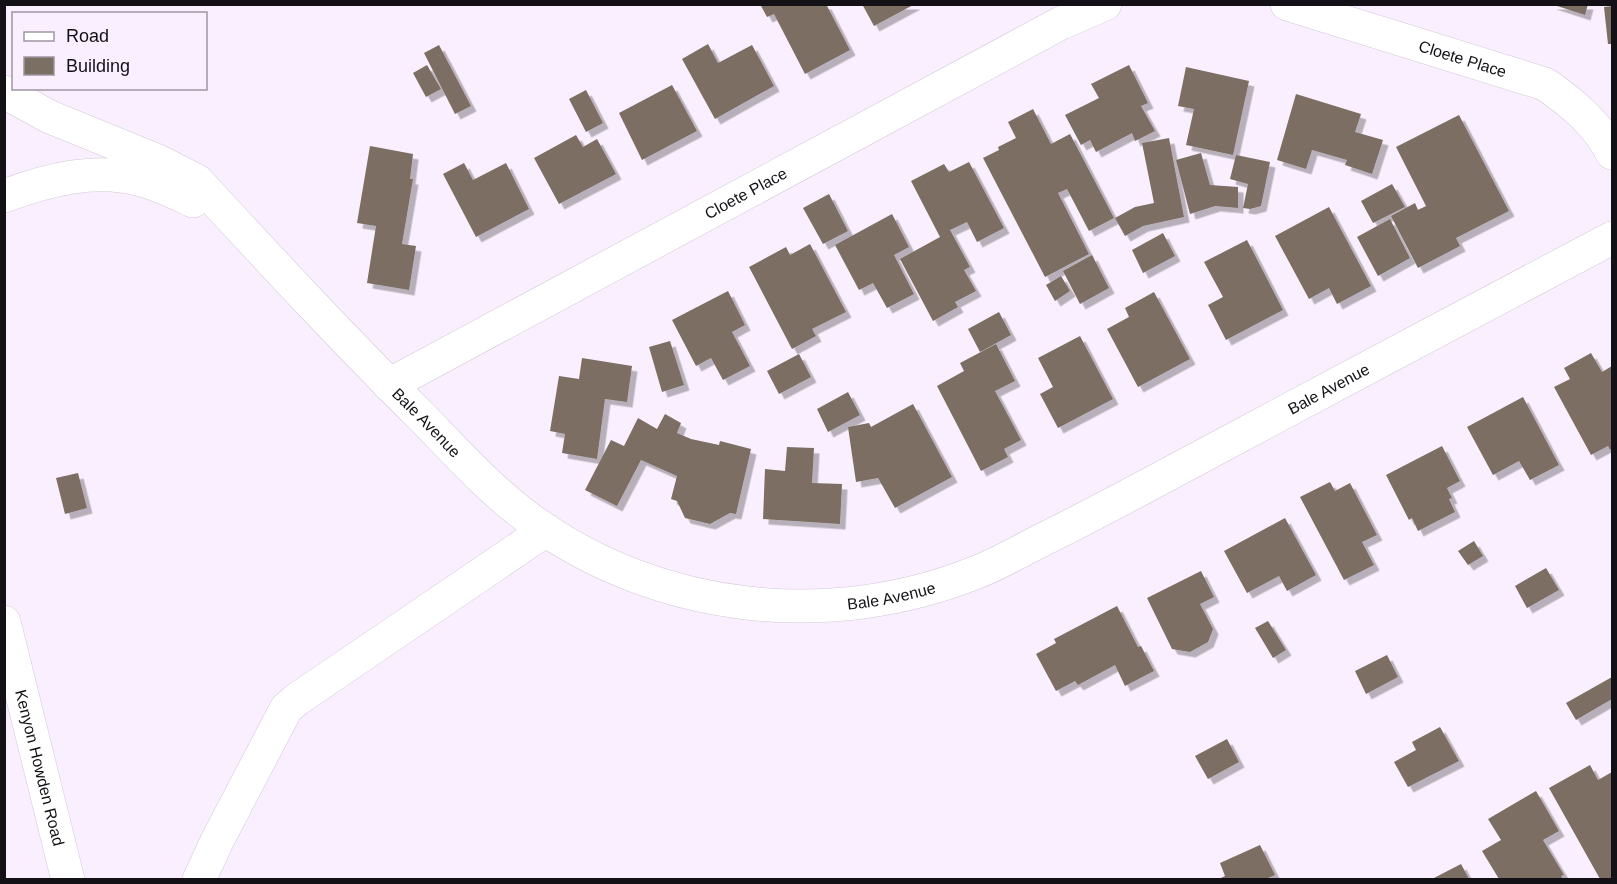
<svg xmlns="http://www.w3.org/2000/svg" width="1617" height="884" font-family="Arial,sans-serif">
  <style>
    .building { fill: #7b6e63; filter: url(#shadow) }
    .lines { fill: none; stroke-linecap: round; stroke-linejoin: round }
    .minor-casing { stroke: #d2c8d6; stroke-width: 34 }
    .minor { stroke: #fff; stroke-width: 33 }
    .labels { text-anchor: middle; stroke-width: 4.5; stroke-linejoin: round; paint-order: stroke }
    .street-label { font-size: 16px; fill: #141116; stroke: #faeffe }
  </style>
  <defs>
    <filter id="shadow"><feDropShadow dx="5.5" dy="5.5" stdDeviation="0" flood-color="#0004"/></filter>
  </defs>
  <rect width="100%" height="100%" fill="#faeffe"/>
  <path class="building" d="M760,4H826L850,50L805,74L774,14L767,17Z
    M862,4H915L874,26Z
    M1551,4H1588L1585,15Z
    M1612,6V44H1608L1604,7Z
    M708,44L718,63L752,45L774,86L715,119L682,59Z
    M439,45L471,106L455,114L424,53Z
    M427,65L441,89L426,97L413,73Z
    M1129,65L1148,103L1141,106L1155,131L1135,141L1132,133L1096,152L1090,140L1081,145L1065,115L1099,98L1091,84Z
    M1186,67L1249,81L1233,155L1186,145L1194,109L1178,106Z
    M672,85L697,131L642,160L619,113Z
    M586,90L603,123L586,132L569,99Z
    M1296,94L1361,114L1355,132L1383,140L1372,174L1345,165L1347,160L1312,150L1306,169L1277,160Z
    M1033,109L1051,144L1070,134L1114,218L1089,231L1067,189L1058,193L1089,254L1045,277L983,158L999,150L998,147L1016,138L1008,122Z
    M1459,115L1509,211L1456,238L1460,246L1418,268L1391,216L1415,203L1418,210L1426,206L1396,147Z
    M576,135L583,147L597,139L616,174L559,204L534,158Z
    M1169,138L1184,217L1143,226L1125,236L1115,218L1135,207L1154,203L1142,143Z
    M370,146L413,154L410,179H413L402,244L416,246L409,290L367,283L376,226L357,223Z
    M1201,153L1210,185L1238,187V208L1215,206L1190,214L1176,160Z
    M1236,155L1270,162L1261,206L1250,209L1243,208L1248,184L1230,179Z
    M969,162L1004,228L977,242L967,222L950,230L970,267L964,270L976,291L955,302L958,307L933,321L900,259L940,237L911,181L944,164L949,172Z
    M464,163L473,180L506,163L529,209L476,237L443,174Z
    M1392,184L1405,207L1373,223L1361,201Z
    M829,194L848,231L823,244L803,208Z
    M1329,207L1371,286L1337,304L1329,288L1309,299L1275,236Z
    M892,214L909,247L894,255L914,294L887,308L873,283L859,290L835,245Z
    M1390,219L1410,258L1378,276L1357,237Z
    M1163,233L1175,256L1143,273L1132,250Z
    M1247,240L1283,310L1226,340L1208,305L1223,297L1204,262Z
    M810,244L846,312L812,329L816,336L792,349L749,267L786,247L790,255Z
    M1092,255L1109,288L1080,304L1063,271Z
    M1061,276L1070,291L1055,301L1046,285Z
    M728,291L745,325L732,332L750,366L723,380L711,358L696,366L672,320Z
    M1154,292L1190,359L1138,387L1107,329L1129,317L1125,308Z
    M999,312L1011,335L980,352L968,329Z
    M1080,336L1113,399L1058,428L1040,394L1053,387L1038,358Z
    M670,341L684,385L662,392L649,347Z
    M996,344L1015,381L995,391L1021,440L1004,449L1008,457L981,471L937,386L964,371L960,363Z
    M1591,353L1602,372L1612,366V448L1610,450L1608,446L1591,455L1554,387L1570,379L1564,368Z
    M799,354L811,377L779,394L767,371Z
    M582,358L632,366L627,402L605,399L597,459L562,453L565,434L550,431L559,376L579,379Z
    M848,392L860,415L828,432L817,409Z
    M1523,397L1559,465L1530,480L1519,461L1493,475L1467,427Z
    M913,404L952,477L895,508L878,478L856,482L848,427L869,423L871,427Z
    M665,414L681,423L677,433L691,439L719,445L720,441L751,449L736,514L730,513L710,524L685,518L677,501L671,499L677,476L641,460L617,506L585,490L611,440L624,446L638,418L657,429Z
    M1442,446L1460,481L1447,488L1452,498L1449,499L1455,512L1418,531L1412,518L1409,520L1386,475Z
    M787,447L814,448L812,483L842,484L840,524L763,519L765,469L785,471Z
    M78,473L87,508L65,514L56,478Z
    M1330,482L1335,491L1350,483L1377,535L1362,542L1374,565L1344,580L1300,497Z
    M1285,518L1316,575L1287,591L1279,576L1247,593L1224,551Z
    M1474,541L1483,556L1468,565L1458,551Z
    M1546,568L1559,590L1527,608L1515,586Z
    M1201,571L1214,597L1200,604L1213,629L1208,642L1190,652L1172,649L1147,598Z
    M1117,606L1138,647L1141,646L1154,671L1125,686L1115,665L1078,685L1075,681L1056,691L1036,654L1056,643L1054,639Z
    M1268,621L1286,650L1273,658L1255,628Z
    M1387,655L1398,677L1366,694L1355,671Z
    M1612,677V699L1576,720L1566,703Z
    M1440,727L1459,761L1408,787L1394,762L1416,750L1412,742Z
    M1227,739L1239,762L1208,779L1195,756Z
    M1590,765L1598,780L1612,772V879H1600L1549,788Z
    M1536,791L1559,831L1543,840L1564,875L1561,876L1563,879H1499L1482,851L1501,840L1488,819Z
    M1260,845L1275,875L1266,879H1219L1225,876L1220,863Z
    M1461,864L1469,879H1432Z"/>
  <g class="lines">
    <g class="minor-casing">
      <g id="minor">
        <path id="s1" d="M1287,4L1545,84C1572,103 1597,123 1612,153"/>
        <path id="s2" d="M4,92L50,117L158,161L197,181C271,261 345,341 422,417C457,453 491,491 531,520C659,613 831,631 977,572C1000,563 1022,550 1044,539C1109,507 1172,472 1236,438C1361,371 1487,304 1612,238"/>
        <path d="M4,196C47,180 96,167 141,180C158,184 176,193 193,201"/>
        <path id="s3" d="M389,385L1061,23L1105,4"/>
        <path id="s4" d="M4,622L68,880"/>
        <path d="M199,880L218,839L286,709L296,700L546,530"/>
      </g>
    </g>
    <use href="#minor" class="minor"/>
  </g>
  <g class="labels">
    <g class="street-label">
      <text dy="6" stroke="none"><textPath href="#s1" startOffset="184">Cloete Place</textPath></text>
      <text dy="6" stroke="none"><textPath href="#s3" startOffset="405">Cloete Place</textPath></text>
      <text dy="6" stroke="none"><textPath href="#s2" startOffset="1554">Bale Avenue</textPath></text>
      <text dy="6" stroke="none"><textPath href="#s2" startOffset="546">Bale Avenue</textPath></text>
      <text dy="6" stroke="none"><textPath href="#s2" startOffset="1068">Bale Avenue</textPath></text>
      <text dy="6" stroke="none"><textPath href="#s4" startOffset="150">Kenyon Howden Road</textPath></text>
    </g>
  </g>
  <rect width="1617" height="884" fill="none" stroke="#141116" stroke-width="12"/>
  <rect x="12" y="12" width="195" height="78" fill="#faeffe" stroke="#9e96a1" stroke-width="1.5"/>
  <rect x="24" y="32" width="30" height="9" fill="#ffffff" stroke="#9e96a1" stroke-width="1.5"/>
  <text x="66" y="42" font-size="18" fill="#141116">Road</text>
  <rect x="24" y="57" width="30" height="18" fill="#7b6e63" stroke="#9e96a1" stroke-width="1.5"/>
  <text x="66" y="72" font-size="18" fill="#141116">Building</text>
</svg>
